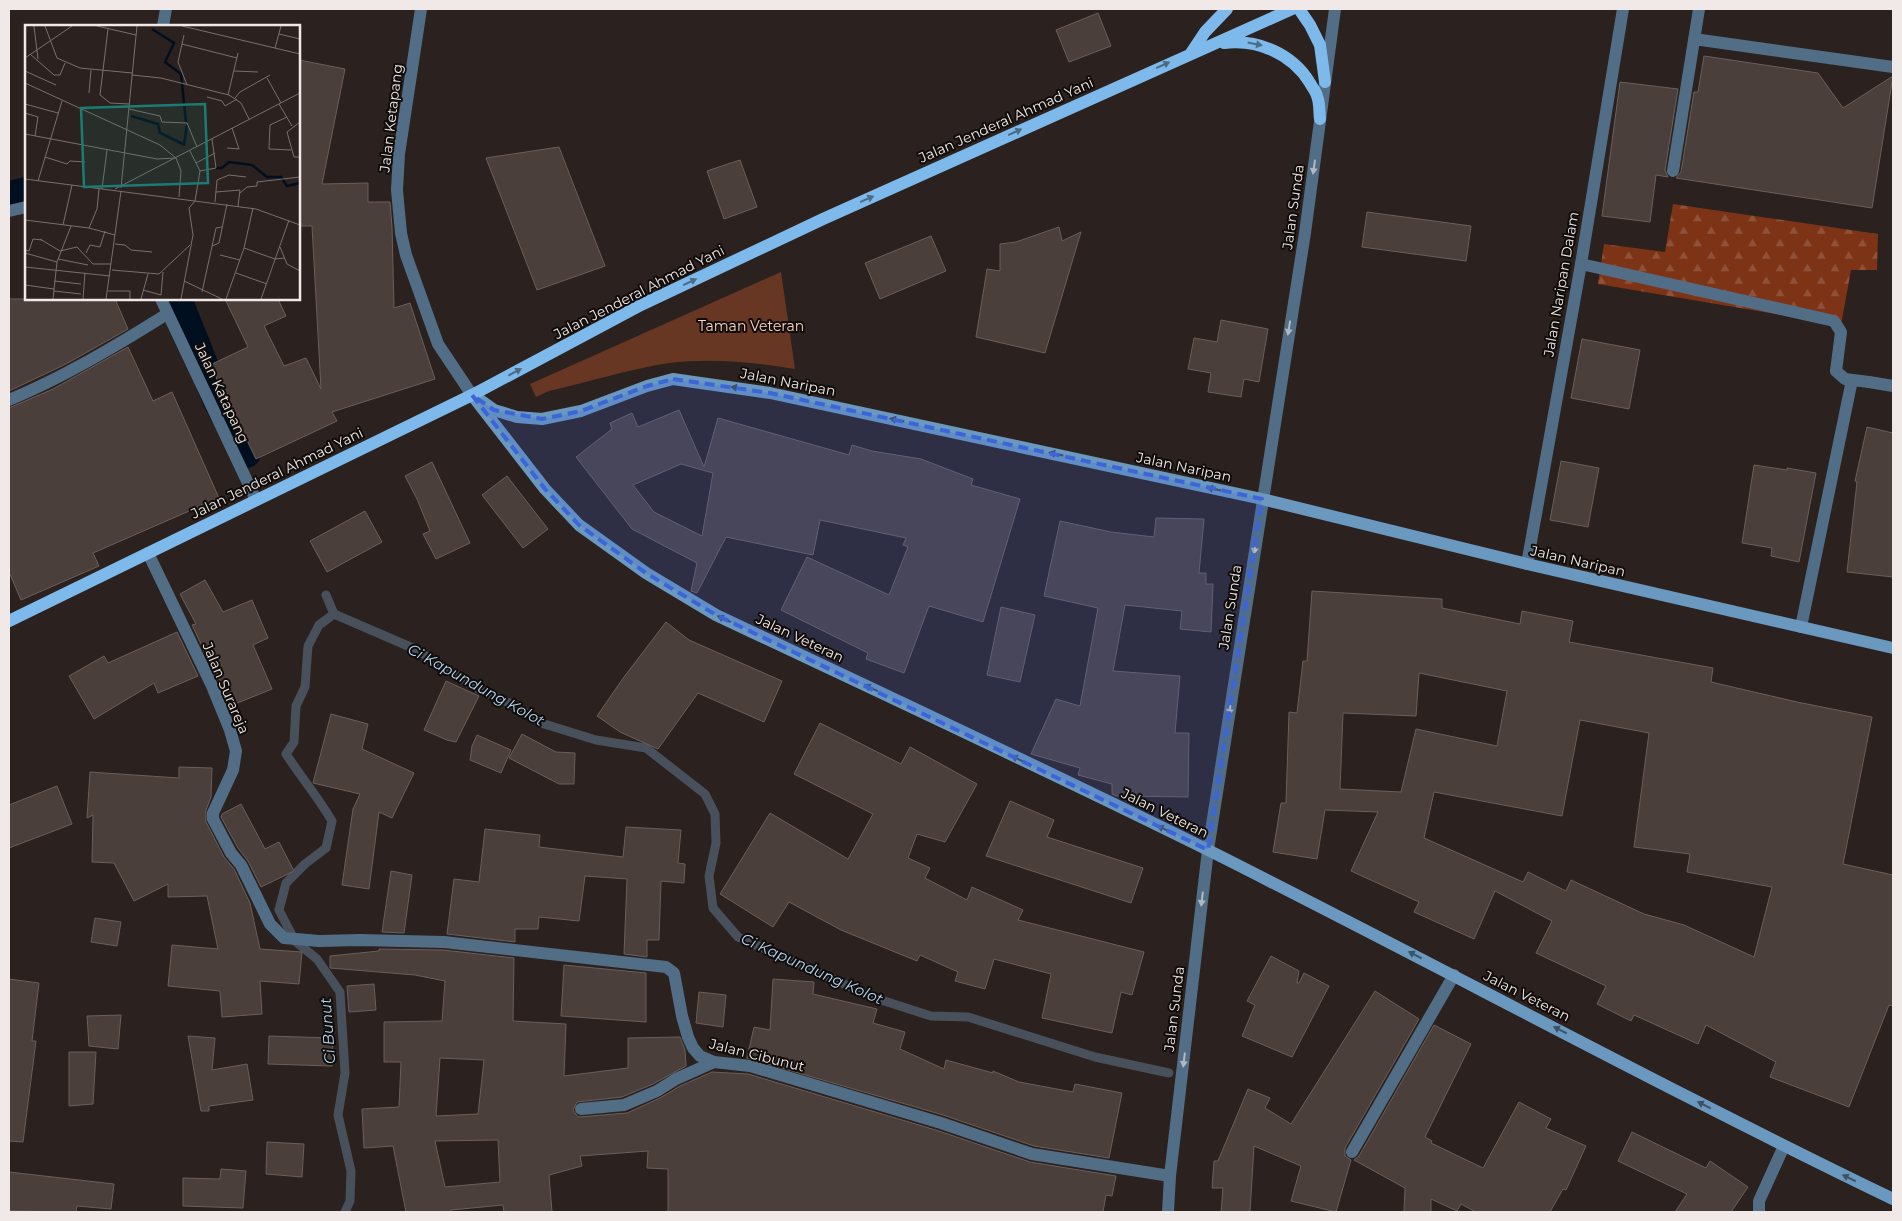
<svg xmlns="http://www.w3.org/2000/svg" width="1902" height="1221" font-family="Montserrat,sans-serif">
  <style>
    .green { fill: #683724 }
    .forest { fill: url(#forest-firs) }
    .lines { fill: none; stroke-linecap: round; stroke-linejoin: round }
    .stream { stroke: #48505b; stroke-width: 9 }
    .canal { stroke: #000f1f; stroke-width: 30 }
    .building { fill: #4a3f3b; stroke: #6b5f5b; fill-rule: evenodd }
    .service { stroke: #526e86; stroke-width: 12 }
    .minor { stroke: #526e86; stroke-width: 12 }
    .tertiary { stroke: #526e86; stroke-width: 12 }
    .secondary { stroke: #6a98be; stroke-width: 12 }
    .primary { stroke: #7db9ea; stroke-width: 12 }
    .oneway { fill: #4c6b85 }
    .oneway2 { fill: #b1b8c0 }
    .oneway3 { fill: #3d5264 }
    .marked { fill: #3d65da; fill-opacity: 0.2; stroke: #3d65da; stroke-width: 4; stroke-dasharray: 10 6; stroke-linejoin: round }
    .labels { text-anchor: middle; stroke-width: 4; stroke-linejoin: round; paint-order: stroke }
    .street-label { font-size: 14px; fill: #f1e9e7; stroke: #100c0a }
    .park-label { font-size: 14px; fill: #fed0c0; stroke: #100c0a }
    .water-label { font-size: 15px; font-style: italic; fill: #b3d7f5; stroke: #100c0a }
    .inset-river { fill: none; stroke: #000f1f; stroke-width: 2.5 }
    .inset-road { fill: none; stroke: #7a716e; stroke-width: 1 }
    .view { fill: #1a7c74; fill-opacity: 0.15; stroke: #1a7c74; stroke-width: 2.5 }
    .inset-edge { fill: none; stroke: #f1e9e7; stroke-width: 2.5 }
  </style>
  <defs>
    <pattern id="forest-firs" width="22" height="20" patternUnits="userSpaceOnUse" patternTransform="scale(1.25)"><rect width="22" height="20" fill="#7d3416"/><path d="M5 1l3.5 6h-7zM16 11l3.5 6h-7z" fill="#905138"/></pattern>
  </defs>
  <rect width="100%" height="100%" fill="#2b211e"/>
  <path class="green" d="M781,272L795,369C754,362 710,358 669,363C630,369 588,382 549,391L536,397L530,384Z"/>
  <path class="forest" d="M1673,204L1878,234L1877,270H1851L1841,325L1598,284L1604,244L1665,252Z"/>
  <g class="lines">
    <path class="stream" d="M326,595L334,614L415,649L478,689L516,706L541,723L596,740L646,748L705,794L715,814L716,843L709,876L713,908L738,937L878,999L931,1016L968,1017L1095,1057L1169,1073
      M334,614L319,625L308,646L305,687L296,706L294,742L286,754C301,777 318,797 332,821L326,848L305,864L286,883L279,910L295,941L317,959L340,992L345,1073L338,1115L351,1171L350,1201L345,1212"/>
    <path class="canal" d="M9,196L26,192
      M177,299L217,399L246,453"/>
  </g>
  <path class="building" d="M1098,13L1111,46L1069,62L1056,30Z
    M1704,56L1818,73L1843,108L1893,76L1872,208L1676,178L1681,172L1694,92H1698Z
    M299,60L345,69L322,184L368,183V202H390L392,227L394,308L410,303L435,379L332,412L337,421L256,459L210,365L248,347L225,299H278L286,316L264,326L284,366L306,358L321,389L312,226H299Z
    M1620,82L1678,89L1665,170L1668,177L1656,175L1650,222L1602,216Z
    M559,147L605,266L537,290L486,158Z
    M740,160L757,207L724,219L707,171Z
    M1367,212L1471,226L1466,261L1362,247Z
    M1059,227L1062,241L1081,232L1045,353L976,337L987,269L1000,271V244L1016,242Z
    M931,236L946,271L880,299L865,263Z
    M9,299H115L128,329L66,364L9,391Z
    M1221,320L1268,329L1259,382L1244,379L1241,397L1208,392L1211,373L1188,369L1194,338L1217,342Z
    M1582,339L1640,350L1629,409L1571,398Z
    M128,347L153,401L172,392L219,498L93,553L99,566L21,600L9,572V408L53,389Z
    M679,410L704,467L718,418L849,455L852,445L872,451L921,459L973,479L971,485L1020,499L983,622L929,606L904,673L866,659L868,653L781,610L807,557L889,595L908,547L903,545L906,538L820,520L813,555L726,537L697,593L691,591L697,563L632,529L576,457L612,429L610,423L632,413L638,427ZM681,464L713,473L702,536L654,512L633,485Z
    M1867,427L1893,433V577L1847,572L1857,482L1855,481Z
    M1561,461L1599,468L1588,527L1550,520Z
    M432,462L470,543L436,559L423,534L430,531L417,499L405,476Z
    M1754,465L1787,470V468L1816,473L1799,562L1771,556L1772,548L1742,543Z
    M507,476L548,529L523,548L482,495Z
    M365,511L382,542L327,572L310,541Z
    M1156,518L1204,519L1199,573H1206V584H1213L1211,632L1180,629L1182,611L1125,605L1113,671L1180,676L1175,733H1189L1188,797L1116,796L1112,794V784L1078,775L1080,768L1031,754L1056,699L1080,706L1098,608L1044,596L1060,521L1111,532L1154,537Z
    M205,580L223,612L252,600L268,638L253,645L272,689L230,706L215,669H213L192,625L196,624L180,594Z
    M1312,591L1442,599V608L1520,624L1522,611L1573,621L1569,642L1713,668L1711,682L1797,702L1872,717L1843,864L1893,875V1006L1889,1005L1849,1107L1770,1077L1776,1062L1706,1025L1698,1044L1634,1015L1631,1021L1597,1004L1606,986L1536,953L1552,921L1495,891L1474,939L1414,912L1419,902L1351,871L1378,812L1325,810L1317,859L1273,852L1281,803H1286L1289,712L1297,713L1303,661H1307ZM1419,673L1507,691L1497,746L1416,729L1401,792L1340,789L1343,713L1416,716ZM1580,720L1649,733L1634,847L1690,854L1687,872L1772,887L1754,957L1684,925L1644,914L1571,880L1566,891L1528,872L1523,882L1424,838L1434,792L1562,816Z
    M1001,607L1035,615L1020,682L987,675Z
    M666,622L689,640L782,681L764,722L698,693L658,749L620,732L597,716L624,677Z
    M177,632L198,676L158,693L154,683L94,719L69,676L104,656L108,663Z
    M446,681L479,696L456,742L447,740L424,730Z
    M331,714L368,724L362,749L414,773L392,818L379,812L369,889L342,885L353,809L360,794L313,783Z
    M820,723L901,764L910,747L977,784L945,842L917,834L908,858L930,868L925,878L967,900L972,887L1023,910L1018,920L1144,952L1132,995L1121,992L1112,1033L1042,1018L1051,974L994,959L985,989L955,981L958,972L920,955L917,961L841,930L789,902L773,927L720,894L770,813L848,859L873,814L794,774Z
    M522,734L556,752L575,753L574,784H559L509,758Z
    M477,735L511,750L501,773L470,760L472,746Z
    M179,767L212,768L211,797L206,810V822L224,857L234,869L250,903L260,949L302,952L299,984L260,981L262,1014L222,1017L220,991L168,986L172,945L218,949L207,896L168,897V884L134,901L114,863L92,862L93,815L87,818L90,772L179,778Z
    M57,786L72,824L9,848V805Z
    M1010,801L1054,820L1047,837L1143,868L1131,903L986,856Z
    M241,804L265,849L279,842L294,871L261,887L248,861L238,848L221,817L222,814Z
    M626,827L681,830L678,863L685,864L684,883L661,881L659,940H647V957L624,954L627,879L585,876L579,921L539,917L538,929H515V942L447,934L454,879L479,882L485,829L540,835L539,847L623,857Z
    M391,871L412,875L404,933L382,932Z
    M95,918L121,922L117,946L91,942Z
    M379,949L443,950L514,958L513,1021L566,1024L564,1076L628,1068V1038L680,1037L685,1050L686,1066L653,1084L622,1097L577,1102L573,1110L578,1117L627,1113L660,1098L680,1086L712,1072L748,1074L939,1131L1030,1162L1116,1176L1112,1196L1106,1195L1103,1212H668V1169L647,1168L648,1151L580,1156L582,1166L549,1175L552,1212H504L503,1205L451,1210V1212H406L393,1146L364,1148L362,1109L399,1107L401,1062H384V1022L442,1021L445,981L415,975L330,968V956L379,951ZM440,1058L484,1060L478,1114L436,1116ZM498,1140L500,1182L445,1187L435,1141Z
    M1271,956L1299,971L1297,983H1299L1304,973L1329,986L1292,1057L1242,1036L1255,1005L1247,1001Z
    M564,965L646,973V1022L561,1016Z
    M9,979L39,983L32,1041H36L23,1142L9,1141Z
    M773,979L814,982L813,994L877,1009L873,1023L905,1032L900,1049L944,1069L946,1060L993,1073V1071L1019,1082L1073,1092L1075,1084L1122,1093L1109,1158L1034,1146L943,1115L747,1058L754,1027L770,1030Z
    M374,984L376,1010L349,1012L347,986Z
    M1375,991L1419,1019L1345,1148V1156L1351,1160L1336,1212L1291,1201L1301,1166L1254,1146L1250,1212H1221L1223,1188H1212L1214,1161H1218L1248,1089L1270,1098L1265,1108L1291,1124Z
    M699,992L726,995L723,1027L696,1023Z
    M121,1015L118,1049L89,1046L87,1016Z
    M1434,1025L1471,1044L1425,1137L1432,1141L1431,1143L1483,1168L1519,1102L1551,1119L1546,1128L1586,1146L1566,1190L1563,1189L1550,1212H1476L1461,1204L1457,1211L1431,1199V1212H1404L1405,1188L1354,1160L1359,1156Z
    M188,1036L215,1038L212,1070L247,1064L253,1100L209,1106V1111H201Z
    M269,1036L333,1038L332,1066L268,1064Z
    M69,1052H96L93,1104L69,1106Z
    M1632,1132L1706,1168L1710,1161L1748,1187L1731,1212H1675L1687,1194L1618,1161Z
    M267,1142L304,1144L302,1177L266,1174Z
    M221,1169L246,1171L243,1208L183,1206V1178L220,1179Z
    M9,1172L114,1184L111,1209L77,1206L76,1212L9,1211Z"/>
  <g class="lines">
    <path class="service" d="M1694,39L1893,67
      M1673,171L1699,9
      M1581,264L1834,321L1841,332L1836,371L1845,379L1869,382
      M1801,627L1852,380
      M1759,1212V1201L1784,1146"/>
    <path class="minor" d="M163,26L166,9
      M9,211L26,207
      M161,299L256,500
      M1869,382L1893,386
      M9,400C64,377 116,346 167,314
      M148,553L212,686L230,730L236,751L233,770L213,813V819L231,853L241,865L270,924L284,938L319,941L360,940L444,942L666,967L674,973L682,1016L688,1037L693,1048L700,1056L714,1062L750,1066L941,1123L1032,1154L1170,1176
      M1527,564L1581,264L1623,9
      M581,1109L624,1105L657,1091L676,1079L714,1062
      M1352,1152L1454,975"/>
    <path class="tertiary" d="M421,9L399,154L397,190L401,233L406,255L438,344L472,395
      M1168,1212L1170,1176L1208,850L1305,233L1335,9"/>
    <path class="secondary" d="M472,395L545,489L579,525L646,573L716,615C881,693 1047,770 1210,851C1439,966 1663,1088 1893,1199
      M480,400L494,410L517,417L542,419L581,411L647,386L673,379L770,393L1262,499L1527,564L1893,648"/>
    <path class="primary" d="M1299,9L1310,25L1320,45L1325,82
      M1224,43C1257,39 1292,53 1310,83C1312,87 1316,91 1317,96C1320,103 1319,112 1320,119
      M1191,53L1205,32L1227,9
      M9,621L472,395L641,305L823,219L1292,9"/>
  </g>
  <defs><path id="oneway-solid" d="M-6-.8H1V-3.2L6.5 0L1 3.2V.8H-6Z" transform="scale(1.25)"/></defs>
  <g class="oneway">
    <use href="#oneway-solid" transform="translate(1255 44) rotate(11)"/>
    <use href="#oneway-solid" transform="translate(1163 65) rotate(-24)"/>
    <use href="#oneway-solid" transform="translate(1015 132) rotate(-24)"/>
    <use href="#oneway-solid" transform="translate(867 199) rotate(-24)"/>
    <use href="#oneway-solid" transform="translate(690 282) rotate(-25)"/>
    <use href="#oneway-solid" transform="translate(515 372) rotate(-28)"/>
  </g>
  <g class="oneway2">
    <use href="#oneway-solid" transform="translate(1314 167) rotate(98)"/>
    <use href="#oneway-solid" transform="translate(1289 328) rotate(99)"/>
    <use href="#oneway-solid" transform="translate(1255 547) rotate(99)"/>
    <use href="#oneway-solid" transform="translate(1230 708) rotate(99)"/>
    <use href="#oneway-solid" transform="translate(1202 899) rotate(97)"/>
    <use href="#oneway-solid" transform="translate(1184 1060) rotate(97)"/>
  </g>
  <g class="oneway3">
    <use href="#oneway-solid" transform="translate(738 388) rotate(-171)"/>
    <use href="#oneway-solid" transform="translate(897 420) rotate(-168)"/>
    <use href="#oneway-solid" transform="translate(1056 454) rotate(-168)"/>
    <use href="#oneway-solid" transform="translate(1214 489) rotate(-168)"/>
    <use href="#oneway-solid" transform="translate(724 619) rotate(-155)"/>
    <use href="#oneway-solid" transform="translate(871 688) rotate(-155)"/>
    <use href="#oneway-solid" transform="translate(1018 759) rotate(-154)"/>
    <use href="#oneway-solid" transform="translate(1164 829) rotate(-154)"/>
    <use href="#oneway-solid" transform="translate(1415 955) rotate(-153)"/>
    <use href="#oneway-solid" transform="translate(1560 1030) rotate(-153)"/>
    <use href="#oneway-solid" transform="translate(1704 1105) rotate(-153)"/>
    <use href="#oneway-solid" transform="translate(1849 1178) rotate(-154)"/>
  </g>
  <path class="marked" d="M673,379L770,393L1262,499L1208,850L716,615L646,573L579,525L545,489L472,395L494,410L542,419L581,411L647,386Z"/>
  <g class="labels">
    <g class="street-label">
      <text transform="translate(391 118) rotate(-83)" y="5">Jalan Ketapang</text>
      <text transform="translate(1006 120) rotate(-24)" y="5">Jalan Jenderal Ahmad Yani</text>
      <text transform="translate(1293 207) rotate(-82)" y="5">Jalan Sunda</text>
      <text transform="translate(1561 284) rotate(-80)" y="5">Jalan Naripan Dalam</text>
      <text transform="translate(639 292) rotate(-27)" y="5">Jalan Jenderal Ahmad Yani</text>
      <text transform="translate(788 382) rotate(11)" y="5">Jalan Naripan</text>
      <text transform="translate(222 393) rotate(65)" y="5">Jalan Katapang</text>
      <text transform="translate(1184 467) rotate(12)" y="5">Jalan Naripan</text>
      <text transform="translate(277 473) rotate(-26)" y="5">Jalan Jenderal Ahmad Yani</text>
      <text transform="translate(1578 561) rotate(13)" y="5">Jalan Naripan</text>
      <text transform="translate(1230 607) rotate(-81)" y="5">Jalan Sunda</text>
      <text transform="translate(800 638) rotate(25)" y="5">Jalan Veteran</text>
      <text transform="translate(226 688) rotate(67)" y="5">Jalan Surareja</text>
      <text transform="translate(1165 813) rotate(26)" y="5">Jalan Veteran</text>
      <text transform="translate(1527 996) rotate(27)" y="5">Jalan Veteran</text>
      <text transform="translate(1174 1009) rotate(-83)" y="5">Jalan Sunda</text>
      <text transform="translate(757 1055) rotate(14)" y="5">Jalan Cibunut</text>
    </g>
    <g class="park-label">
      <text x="751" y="331">Taman Veteran</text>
    </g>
    <g class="water-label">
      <text transform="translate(476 685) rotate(29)" y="5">Ci Kapundung Kolot</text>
      <text transform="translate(812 969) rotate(24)" y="5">Ci Kapundung Kolot</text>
      <text transform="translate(328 1031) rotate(-94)" y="5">Ci Bunut</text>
    </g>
  </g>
  <g transform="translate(25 25)">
    <rect width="275" height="275" fill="#2b211e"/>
    <path class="inset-river" d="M127,4L149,18L140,37L156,49L161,97M106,91L133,99L135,108L160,120M159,119L162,100M190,143H197L204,137L227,140L242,152H256L262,161L275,158"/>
    <path class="inset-road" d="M9,1L13,34M20,1L32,33L55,43L107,48M72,1L111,10M157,1L275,29M83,4L75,70L85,78L104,79M254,9L275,14M159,10L153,37L162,60M157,19L212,33M250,23L256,1M5,29L29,50H35L40,38M0,33L47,1M0,46L31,60M209,46L233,47M107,50L136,53L204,70L216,78L224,94M242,53L256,78M0,58L135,120L151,133M64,68L66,45M203,70L213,28M182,72L197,76L200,81L212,74M210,73L215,67L245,50M0,79L33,88M254,79L267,101M104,84L135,91L137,97L162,98L172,122M0,88L13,92L10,111M262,92L245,100L244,124L266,125M275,97L262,107L269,132H275M0,109L132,134L151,133M202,123L214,124L207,103M20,132L42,139L45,136L60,137M151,133L156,146L154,172M171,138L190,128M175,146L191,143L187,114M0,154L231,184L275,200M13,156L37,76M232,157L275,152M96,163L112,1M77,164L82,125M90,164L275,68M191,167L215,165L213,181M215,168L222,162L232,161V157M190,177L192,155L204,150L221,152M0,195L64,203L90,210M38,200L47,160M64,203L72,184L74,164M15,214L35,226L52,222L68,239H86M90,219L100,220L106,225L127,227M187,221L194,218L202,179M255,222L262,239L275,246M219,223L250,234L260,233M0,225L4,226L8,214L17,215M0,228L32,237M61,228L65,220L75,222L80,206M195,230L215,235M33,234L63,240M0,242L85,251M87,245L134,249L165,220M211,248L242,259M29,256L56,259M159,256L197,274M0,260L29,264M118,265L136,270L138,247M29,266L56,269M83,266H105V274M177,267L191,203L197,202M28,274L32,237L46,201M58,274L60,248M81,274L96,166M116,274L123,249M156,274L168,210L164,183L170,176L175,146L165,126M201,274L219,223L228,183M236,274L264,195"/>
    <path class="view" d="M180,79L183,158L59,162L56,83Z"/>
    <rect width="275" height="275" class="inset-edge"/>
  </g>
  <rect width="1902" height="1221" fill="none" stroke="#f1e9e7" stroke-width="20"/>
</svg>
